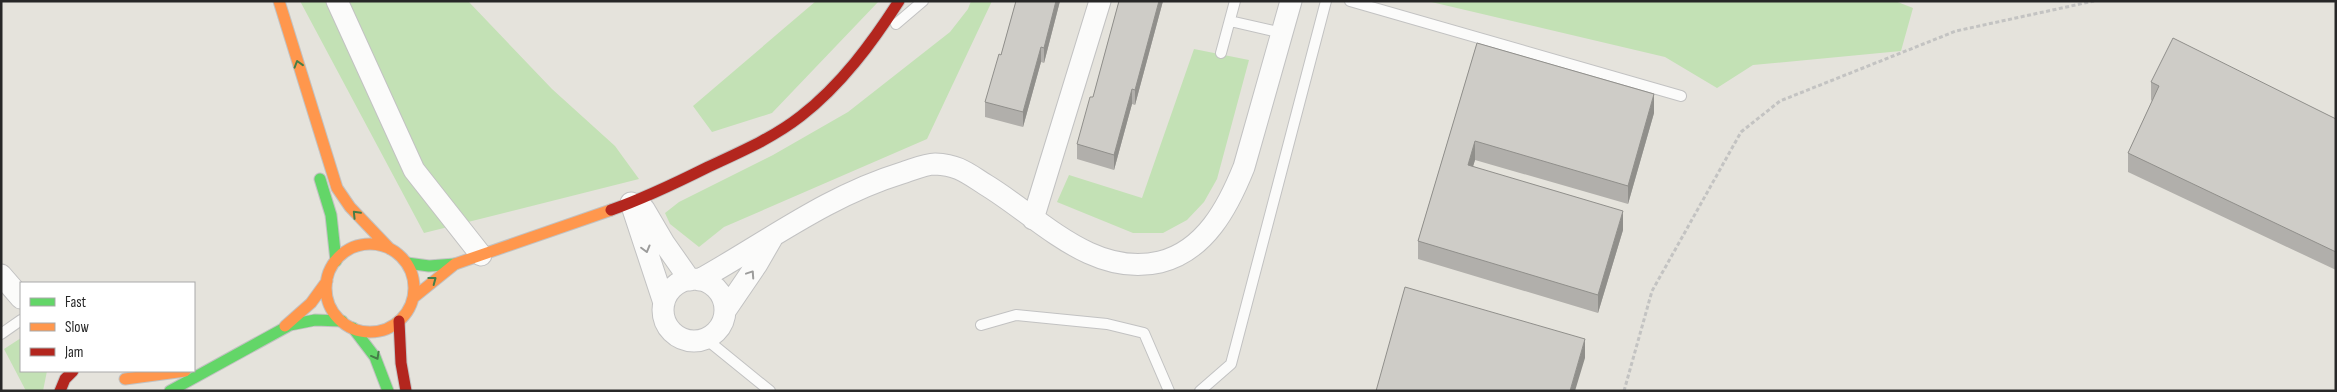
<svg xmlns="http://www.w3.org/2000/svg" width="2337" height="392" font-family="'Sofia Sans Condensed',sans-serif">
  <style>
    .green { fill: #c3e1b5 }
    .lines { fill: none; stroke-linecap: round; stroke-linejoin: round }
    .lane-casing { stroke: #c2c2c2; stroke-width: 12 }
    .street-casing { stroke: #c2c2c2; stroke-width: 23 }
    .fast-casing { stroke: #c2c2c2; stroke-width: 13 }
    .slow-casing { stroke: #c2c2c2; stroke-width: 13 }
    .jam-casing { stroke: #c2c2c2; stroke-width: 13 }
    .path { stroke: #c3c3c2; stroke-width: 3; stroke-dasharray: 4 2.5; stroke-linecap: butt }
    .lane { stroke: #fbfbfa; stroke-width: 10 }
    .street { stroke: #fbfbfa; stroke-width: 21 }
    .fast { stroke: #63d668; stroke-width: 11 }
    .slow { stroke: #ff974d; stroke-width: 11 }
    .jam { stroke: #b3261e; stroke-width: 11 }
    .wall { fill: #b1afab }
    .shaded-wall { fill: #908f8b }
    .building { fill: #ceccc7; stroke: #908f8b }
    .oneway { stroke: #457e48 }
    .oneway2 { stroke: #9c9c9b }
  </style>
  <rect width="100%" height="100%" fill="#e5e3dc"/>
  <path class="green" d="M300,1H468L552,89L615,146L639,179L424,233Z
    M816,1H879L772,113L712,132L693,106Z
    M971,1H992L927,139L724,227L699,247L670,224L665,213L679,202L773,155L848,112L950,32L968,9Z
    M1427,1H1895L1913,8L1901,51L1753,65L1717,88L1665,57Z
    M1194,49L1249,60L1217,179L1204,202L1187,220L1163,233H1133L1057,202L1069,175L1142,198Z
    M21,338V371H47L43,391H26L4,349Z"/>
  <g class="lines">
    <g class="lane-casing">
      <path id="lane" d="M1350,1L1681,96
        M1230,21L1282,33
        M896,24L923,1
        M1221,53L1235,1
        M981,325L1016,315L1107,324L1144,333L1169,391
        M1,334L21,320
        M706,339L770,391
        M1200,391L1231,364L1326,1"/>
    </g>
    <g class="street-casing">
      <path id="street" d="M337,1L414,170L481,255
        M631,203L664,303
        M644,209L664,243L690,280
        M1033,219L1100,1
        M1,275L21,298
        M663 310a31 31 0 1 1 62 0a31 31 0 1 1-62 0Z
        M699,280C767,242 827,196 902,173C912,170 925,164 935,164C959,165 967,173 986,185C1039,217 1092,278 1160,262C1205,251 1228,207 1244,167L1291,1
        M725,311L757,264L772,238"/>
    </g>
    <g class="fast-casing">
      <path id="fast" d="M320,179L331,215L336,261
        M407,263L429,266L455,264
        M353,328L375,357L388,391
        M170,391L290,325L315,320L342,321"/>
    </g>
    <g class="slow-casing">
      <path id="slow" d="M279,1L337,188L350,207L390,249
        M326 288a44 44 0 1 1 88 0a44 44 0 1 1-88 0Z
        M413,298L455,264L611,210
        M285,326L311,303L327,281
        M125,379L185,371"/>
    </g>
    <g class="jam-casing">
      <path id="jam" d="M611,210C645,198 676,183 708,167C740,152 773,138 801,116C841,85 872,43 899,1
        M399,321L401,363L406,391
        M60,391L65,379L73,371"/>
    </g>
    <path class="path" d="M1624,391L1652,291L1741,132L1780,101L1956,31L2094,1"/>
    <use href="#lane" class="lane"/>
    <use href="#street" class="street"/>
    <use href="#fast" class="fast"/>
    <use href="#slow" class="slow"/>
    <use href="#jam" class="jam"/>
  </g>
  <path class="wall" d="M1016,1H1060L1044,63L1041,62L1023,127L985,117V102L1001,55Z
    M1119,1H1163L1135,105L1132,104L1114,170L1077,159V144L1093,97Z
    M1477,43L1654,113L1628,204L1475,160L1473,166L1623,230L1598,313L1418,259V241Z
    M2151,82L2336,119V270L2128,172V153L2152,101L2151,100Z"/>
  <path class="shaded-wall" d="M1056,1H1060L1044,63V48Z
    M1159,1H1163L1135,105V90Z
    M1041,47V62L1023,127V112Z
    M1132,89V104L1114,170V155Z
    M1654,94V113L1628,204V186Z
    M1475,141V160L1468,183V165Z
    M1623,211V230L1598,313V295Z
    M1585,339V358L1575,391H1570Z"/>
  <path class="building" d="M1016,1H1056L1044,48L1041,47L1023,112L985,102L999,54L1001,55Z
    M1119,1H1159L1135,90L1132,89L1114,155L1077,144L1090,97H1093Z
    M2173,38L2336,119V252L2128,153L2159,86L2151,82Z
    M1477,43L1654,94L1628,186L1475,141L1468,165L1623,211L1598,295L1418,241Z
    M1405,287L1585,339L1570,391H1376Z"/>
  <defs><path id="oneway-chevron" d="M-2-3.5L2.5 0L-2 3.5" fill="none" stroke-width="1.6" stroke-linecap="round" stroke-linejoin="round" transform="scale(1.25)"/></defs>
  <g class="oneway">
    <use href="#oneway-chevron" transform="translate(298 64) rotate(-107)"/>
    <use href="#oneway-chevron" transform="translate(356 214) rotate(-134)"/>
    <use href="#oneway-chevron" transform="translate(433 280) rotate(-37)"/>
    <use href="#oneway-chevron" transform="translate(376 356) rotate(61)"/>
  </g>
  <g class="oneway2">
    <use href="#oneway-chevron" transform="translate(646 249) rotate(75)"/>
    <use href="#oneway-chevron" transform="translate(751 274) rotate(-56)"/>
  </g>
  <rect width="2337" height="392" fill="none" stroke="#272727" stroke-width="5"/>
  <rect x="20" y="282" width="175" height="90" fill="#ffffff" stroke="#a9a9a9"/>
  <rect x="30" y="298" width="25" height="8" fill="#63d668" stroke="#a9a9a9"/>
  <text x="65" y="307" font-size="15" fill="#272727">Fast</text>
  <rect x="30" y="323" width="25" height="8" fill="#ff974d" stroke="#a9a9a9"/>
  <text x="65" y="332" font-size="15" fill="#272727">Slow</text>
  <rect x="30" y="348" width="25" height="8" fill="#b3261e" stroke="#a9a9a9"/>
  <text x="65" y="357" font-size="15" fill="#272727">Jam</text>
</svg>
